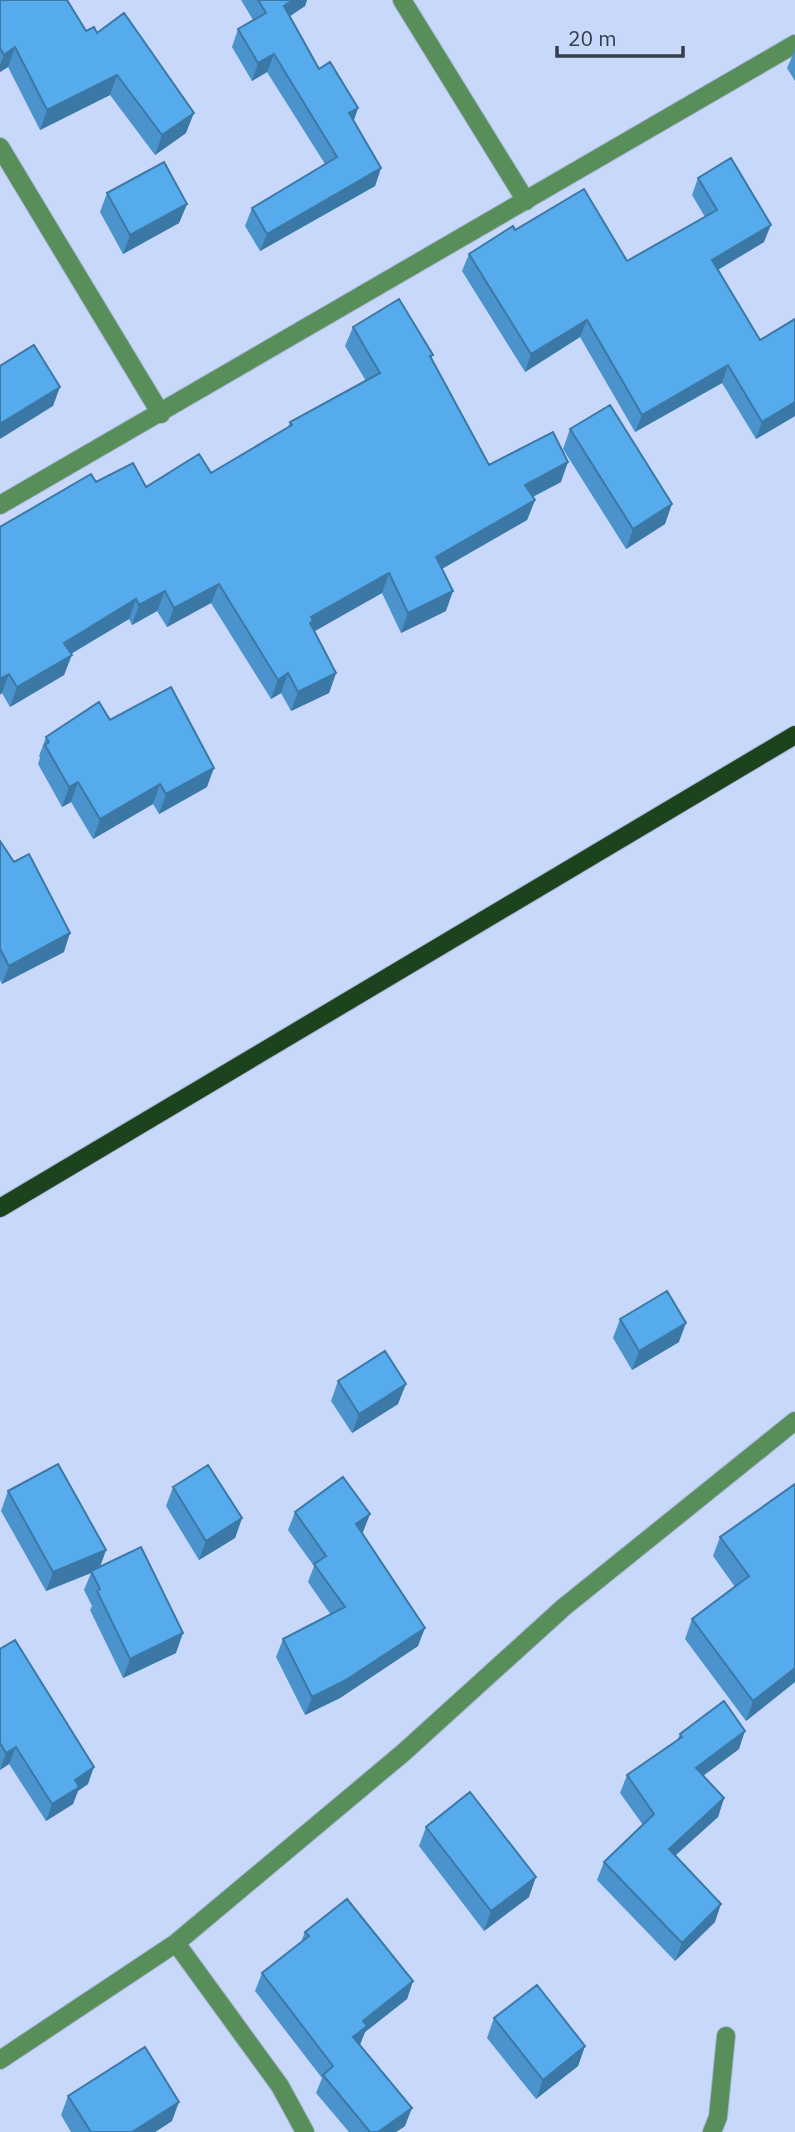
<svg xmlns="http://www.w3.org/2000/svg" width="795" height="2132" font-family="'IBM Plex Sans',sans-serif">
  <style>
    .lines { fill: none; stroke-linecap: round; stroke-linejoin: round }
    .minor-casing { stroke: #a7b6d4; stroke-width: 20 }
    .major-casing { stroke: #a7b6d4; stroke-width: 20 }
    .minor { stroke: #578e59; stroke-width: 18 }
    .major { stroke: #1c421e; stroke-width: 18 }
    .wall { fill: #4a93cc }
    .shaded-wall { fill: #3c78a6 }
    .building { fill: #56abed; stroke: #3c78a6; stroke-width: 2 }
  </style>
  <rect width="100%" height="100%" fill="#c7d8fb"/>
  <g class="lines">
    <g class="minor-casing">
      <path id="minor" d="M402,0L526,201
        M0,147L161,414
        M0,505L795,44
        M176,1943L280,2086L305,2132
        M0,2060L176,1943L403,1753L564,1607L795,1421
        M712,2132L718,2117L726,2036"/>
    </g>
    <g class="major-casing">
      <path id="major" d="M0,1208L795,735"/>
    </g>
    <use href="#minor" class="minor"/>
    <use href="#major" class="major"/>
  </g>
  <path class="wall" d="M241,0H307L305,6L290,16L319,69L358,108L354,120L381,168L375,186L260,251L245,226L252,208L325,164L267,72L252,81L232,47L238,29L253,20Z
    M0,1L86,31L97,33L186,133L155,155L110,95L40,130L8,67L0,72Z
    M795,50V81L787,68Z
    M698,178L764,242L718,270L760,340L795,319V416L756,439L722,383L635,432L580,337L525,372L462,271L469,254L515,230L627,261L705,217L692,195Z
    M107,193L187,204L179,223L123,254L100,212Z
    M353,327L433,355L431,358L489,465L561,482L533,497L535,500L527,520L442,569L446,611L401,633L382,593L314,631L336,673L329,693L291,711L281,693L271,699L211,603L167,627L157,611L132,625L129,619L71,654L64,675L10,707L2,693L0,527L96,482L146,487L211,473L288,427L290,422L366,381L345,346Z
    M570,429L665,524L626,549L563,449Z
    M110,720L207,787L159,814L153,804L93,839L71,802L62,807L38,764L40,758L39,756L46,737Z
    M0,841L64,952L2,984L0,980Z
    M620,1319L679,1342L632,1370L613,1338Z
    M338,1381L398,1404L352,1433L331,1401Z
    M795,1484V1682L746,1721L685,1639L692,1619L735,1587L713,1556L720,1537Z
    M173,1487L242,1518L235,1538L199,1560L166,1506Z
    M8,1491L106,1550L100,1567L176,1653L123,1678L90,1610L92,1606L84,1590L91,1573L46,1591L1,1511Z
    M295,1512L370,1514L362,1533L418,1646L340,1698L305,1715L276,1657L283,1639L331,1615L308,1582L314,1566L288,1530Z
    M0,1649L88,1784L78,1791L73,1804L46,1821L9,1764L0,1770Z
    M680,1734L739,1749L703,1776L724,1798L718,1817L675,1856L715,1922L675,1961L597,1880L604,1862L643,1825L620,1793L627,1775L677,1741Z
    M426,1827L529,1897L484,1931L419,1846Z
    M305,1932L413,1981L407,1999L365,2032L360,2045L405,2126L396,2132H349L316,2093L322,2078L255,1991L262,1973L301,1942Z
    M494,2018L585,2046L578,2066L536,2099L487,2038Z
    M68,2096L172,2121L155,2132H71L61,2115Z"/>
  <path class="shaded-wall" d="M293,0H307L305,6L278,24L284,6Z
    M15,47L8,67L0,72V65L4,55Z
    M274,54L267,72L252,81L258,63Z
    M117,75L110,95L40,130L47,110Z
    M358,108L352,125L349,113Z
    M194,113L186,133L155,155L162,135Z
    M381,168L375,186L260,251L267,234Z
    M187,204L179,223L123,254L130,235Z
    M771,225L764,242L705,277L712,260Z
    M587,320L580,337L525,372L531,354Z
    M728,365L722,383L635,432L642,415Z
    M60,387L53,406L0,439V424Z
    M795,402V416L756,439L762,422Z
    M568,462L561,482L518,504L525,485Z
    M535,500L527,520L429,576L436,557Z
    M672,504L665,524L626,549L633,529Z
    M389,573L382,593L308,635L311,617Z
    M219,584L211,603L167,627L174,608Z
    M165,591L157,611L132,625L139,605Z
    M453,591L446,611L401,633L408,613Z
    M136,599L129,619L57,662L64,643Z
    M72,655L64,675L10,707L17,687Z
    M288,673L281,693L271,699L278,680Z
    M336,673L329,693L291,711L298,692Z
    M9,674L2,693L0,695V679Z
    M214,768L207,787L159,814L166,794Z
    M78,782L71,802L62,807L69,787Z
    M160,784L153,804L93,839L100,819Z
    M70,933L64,952L2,984L9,966Z
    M686,1323L679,1342L632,1370L639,1351Z
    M406,1384L398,1404L352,1433L359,1414Z
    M370,1514L363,1532L349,1542L356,1524Z
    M242,1518L235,1538L199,1560L206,1541Z
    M106,1550L99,1569L91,1571V1573L46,1591L53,1572Z
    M425,1628L418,1646L340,1698L305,1715L312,1697Z
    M183,1633L176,1653L123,1678L130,1659Z
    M795,1668V1682L746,1721L753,1701Z
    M745,1731L739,1749L689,1786L696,1768Z
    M16,1747L9,1764L0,1770L6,1753Z
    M94,1767L88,1784L78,1791L73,1804L46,1821L52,1804L75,1780Z
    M724,1798L718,1817L662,1867L669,1849Z
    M536,1877L529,1897L484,1931L491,1911Z
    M721,1904L715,1922L675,1961L682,1943Z
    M413,1981L407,1999L365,2032L360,2044L347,2055L353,2037L363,2021Z
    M585,2046L578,2066L536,2099L543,2080Z
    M179,2102L172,2121L155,2132H132Z
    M412,2108L405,2126L396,2132H378Z"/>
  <path class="building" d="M1,0H67L86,31L94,27L97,33L124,13L194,113L162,135L117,75L47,110L15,47L4,55L0,48V1Z
    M258,0H293L284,6L319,69L330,62L358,108L349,113L381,168L267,234L252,208L337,157L274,54L258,63L238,29L266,13Z
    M731,158L771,225L712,260L760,340L795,319V402L762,422L728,365L642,415L587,320L531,354L469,254L513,226L515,230L584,189L627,261L717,210L698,178Z
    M164,162L187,204L130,235L107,193Z
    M399,299L433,355L430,356L489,465L553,432L568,462L525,485L535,500L436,557L453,591L408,613L389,573L311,617L313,621L310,623L336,673L298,692L288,673L278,680L219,584L174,608L165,591L139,605L136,599L64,643L72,655L17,687L9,674L0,679V527L91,474L96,482L133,463L146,487L199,454L211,473L292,425L290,422L380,373L353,327Z
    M34,345L60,387L0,424V366Z
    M610,405L672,504L633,529L570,429Z
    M171,687L214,768L166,794L160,784L100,819L78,782L69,787L45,745L49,742L46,737L99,702L110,720Z
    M0,841L14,862L29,854L70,933L9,966L0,949Z
    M667,1291L686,1323L639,1351L620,1319Z
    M385,1351L406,1384L359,1414L338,1381Z
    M58,1464L106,1550L53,1572L8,1491Z
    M208,1465L242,1518L206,1541L173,1487Z
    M343,1477L370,1514L356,1524L425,1628L346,1680L312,1697L283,1639L345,1607L314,1564L326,1556L295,1512Z
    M795,1484V1668L753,1701L692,1619L749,1576L720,1537Z
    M141,1547L183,1633L130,1659L97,1591L100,1589L91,1571Z
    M15,1640L94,1767L75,1780L79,1787L52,1804L16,1747L6,1753L0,1743V1649Z
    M724,1701L745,1731L696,1768L724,1798L669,1849L721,1904L682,1943L604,1862L654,1814L627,1775L682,1737L680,1734Z
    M470,1792L536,1877L491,1911L426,1827Z
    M347,1899L413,1981L363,2021L367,2026L353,2037L412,2108L378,2132H370L323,2075L333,2066L262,1973L309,1936L305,1932Z
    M537,1985L585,2046L543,2080L494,2018Z
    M145,2047L179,2102L132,2132H91L68,2096Z"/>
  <path d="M557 46v10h126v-10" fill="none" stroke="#363d4b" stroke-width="3.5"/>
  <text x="568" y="46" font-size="21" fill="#363d4b" stroke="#c7d8fb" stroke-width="5" paint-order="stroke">20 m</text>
</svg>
